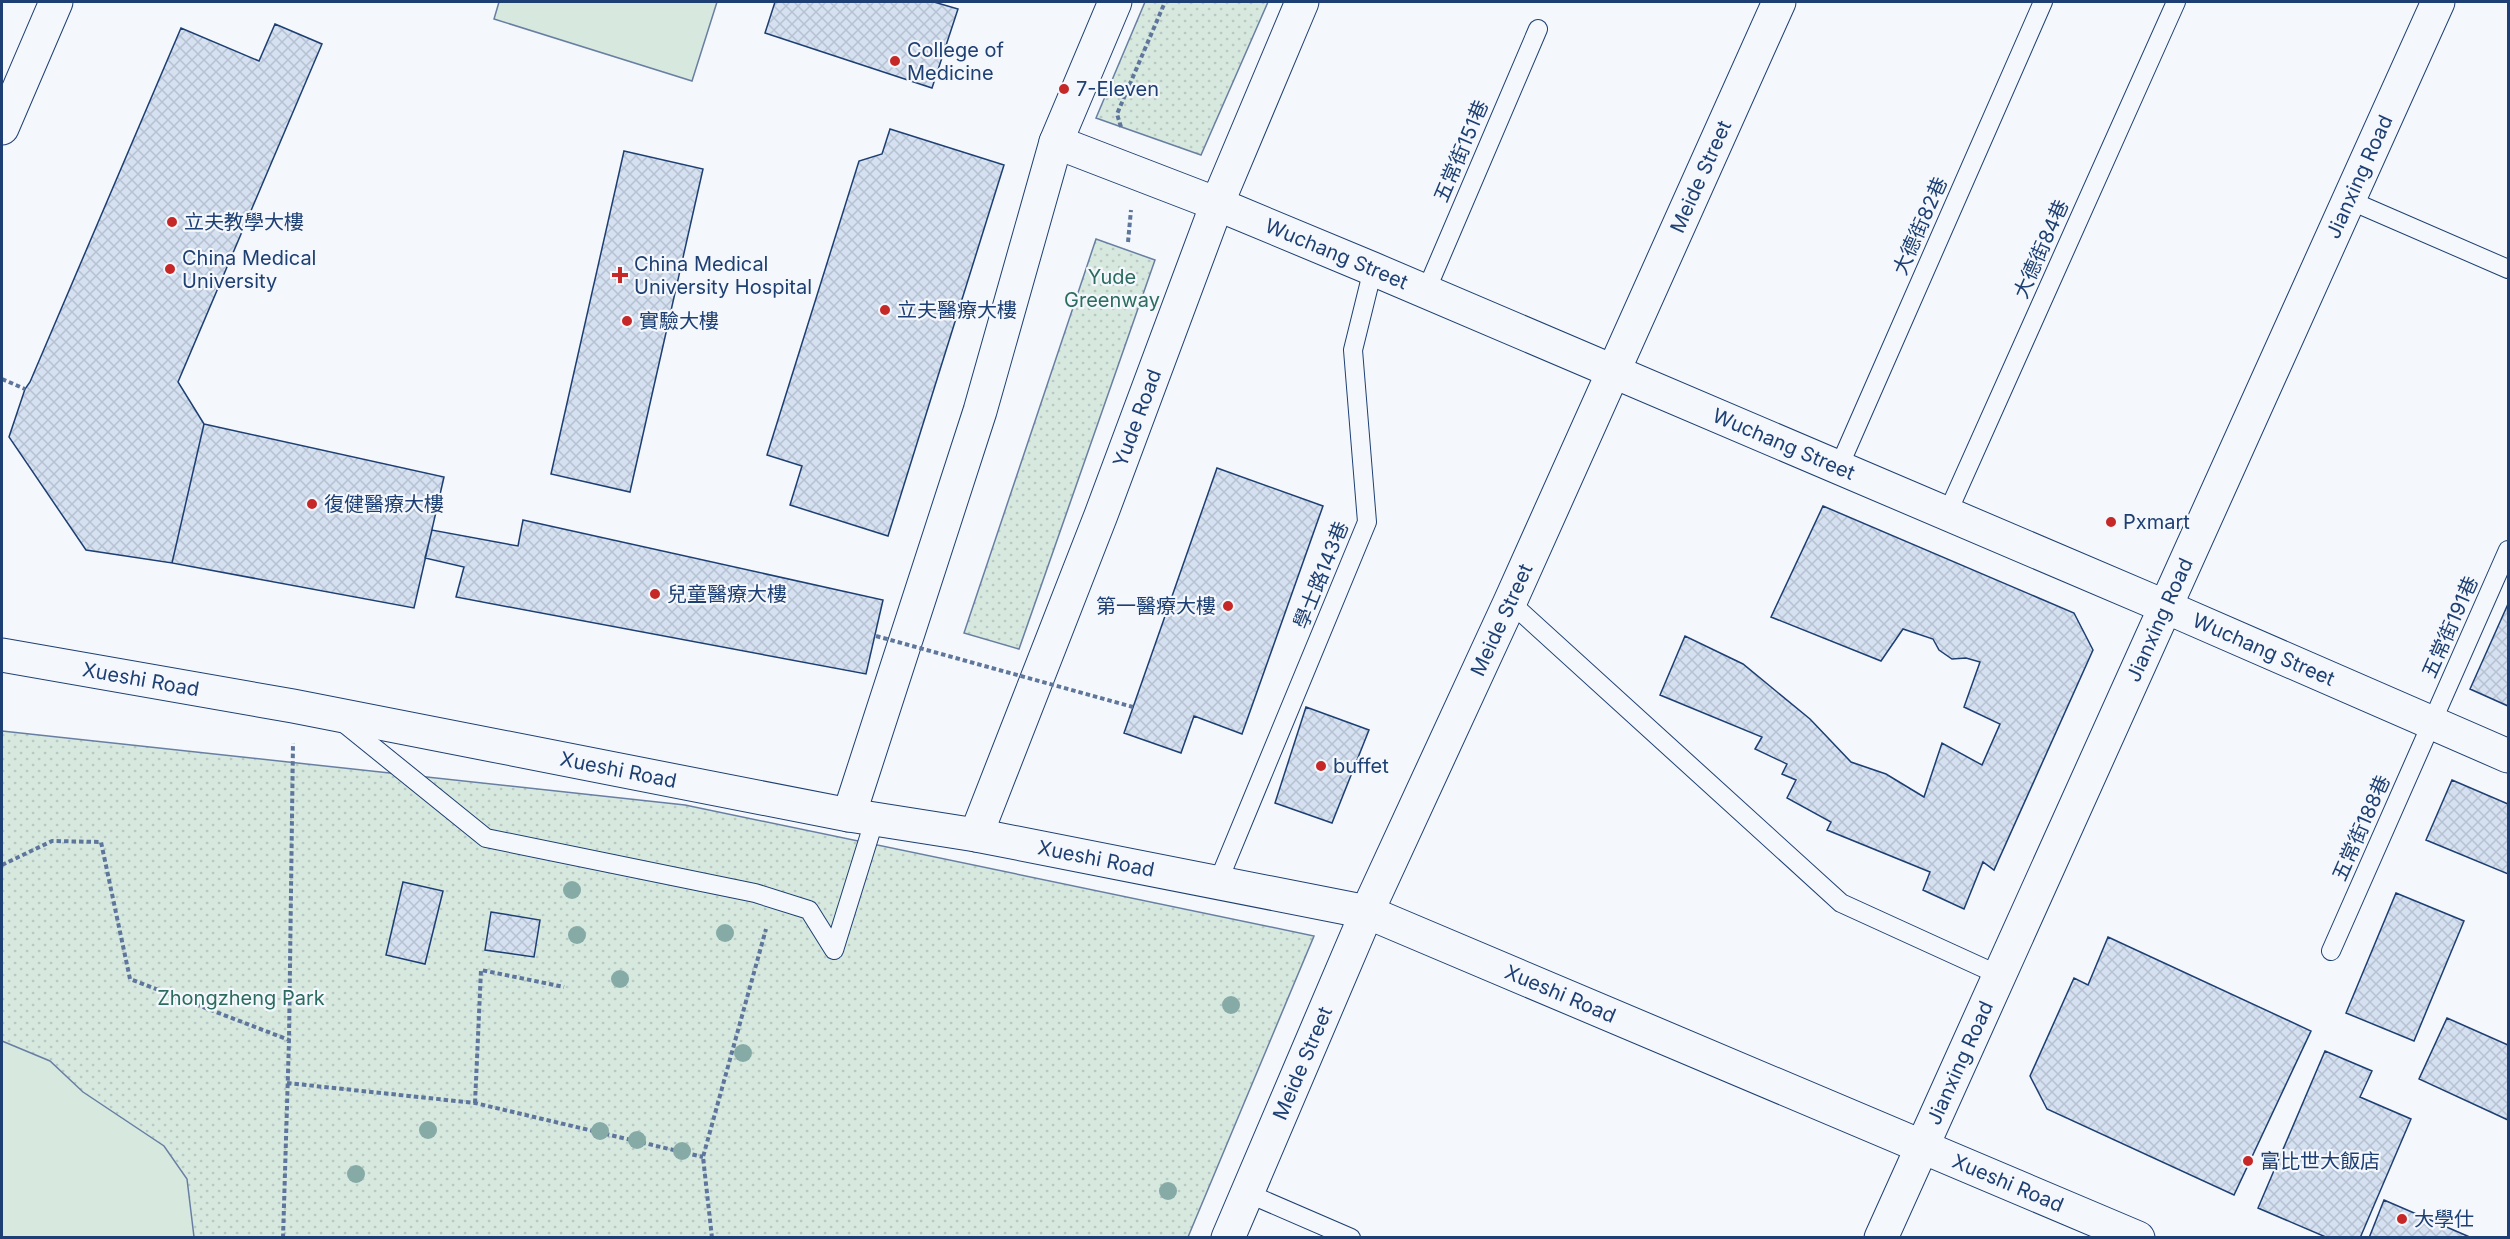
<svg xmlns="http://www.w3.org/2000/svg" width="2510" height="1239" font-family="Inter,'Noto Sans TC',sans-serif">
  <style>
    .park { fill: url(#park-dots); stroke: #687fa3; stroke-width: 1.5 }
    .pitch { fill: #d7e8df; stroke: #687fa3; stroke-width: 1.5 }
    .building { fill: url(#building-cross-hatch); stroke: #1d3f73; stroke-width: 1.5 }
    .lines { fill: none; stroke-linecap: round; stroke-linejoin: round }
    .service-casing { stroke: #1d3f73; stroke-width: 20 }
    .minor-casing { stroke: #1d3f73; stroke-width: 35 }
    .tertiary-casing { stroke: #1d3f73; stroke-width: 35 }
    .path { stroke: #5e769c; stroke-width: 4; stroke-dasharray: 4.5 3; stroke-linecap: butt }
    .service { stroke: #f4f7fb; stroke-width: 18 }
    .minor { stroke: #f4f7fb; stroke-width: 33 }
    .tertiary { stroke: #f4f7fb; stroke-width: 33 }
    .path-bridge { stroke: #5e769c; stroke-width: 4; stroke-dasharray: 4.5 3; stroke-linecap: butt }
    .tree { fill: #86aba6 }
    .poi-dot { fill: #c62828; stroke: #f4f7fb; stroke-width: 2 }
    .labels { text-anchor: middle; stroke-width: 4.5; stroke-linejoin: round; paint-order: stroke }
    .poi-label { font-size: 20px; fill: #1d3f73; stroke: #f4f7fb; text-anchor: start }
    .street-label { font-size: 20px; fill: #1d3f73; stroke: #f4f7fb }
    .park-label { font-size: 20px; fill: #2c6c60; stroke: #f4f7fb }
  </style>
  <defs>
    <pattern id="park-dots" width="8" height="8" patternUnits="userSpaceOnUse" patternTransform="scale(1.5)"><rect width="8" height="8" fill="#d7e8df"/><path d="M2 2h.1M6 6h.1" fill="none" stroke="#b8c8c3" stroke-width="1.8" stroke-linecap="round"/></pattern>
    <pattern id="building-cross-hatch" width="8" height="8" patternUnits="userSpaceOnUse" patternTransform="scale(1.5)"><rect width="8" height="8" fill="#d5e0f0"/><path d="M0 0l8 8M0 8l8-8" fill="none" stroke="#b6c1d1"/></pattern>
  </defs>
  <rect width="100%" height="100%" fill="#f4f7fb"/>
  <path class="park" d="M1145,2H1268L1201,155L1096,118Z
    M1096,239L1155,260L1019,649L964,633Z
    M2,731L685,805L1314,936L1188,1237L2,1238Z"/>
  <path class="pitch" d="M499,2H717L692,81L494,19Z
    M2,1041L50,1061L83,1092L164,1146L187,1179L194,1237H2Z"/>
  <path class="building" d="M775,2H934L958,9L932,88L765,33Z
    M275,24L322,44L178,382L204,424L172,563L86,550L9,437L25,389L30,382L181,28L259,61Z
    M890,129L1004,165L888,536L790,505L802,466L767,455L859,161L882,154Z
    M624,151L703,169L630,492L551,474Z
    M204,424L444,477L414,608L172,563Z
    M1217,468L1323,506L1242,734L1194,716L1181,753L1124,733Z
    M1823,506L2074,613L2093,650L1994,870L1983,862L1964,909L1923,890L1930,872L1827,830L1831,822L1787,798L1796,780L1782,774L1787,764L1755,749L1762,737L1660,695L1685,636L1743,664L1810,719L1851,762L1886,774L1924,797L1942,743L1982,765L2000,724L1964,707L1980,662L1966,658L1952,659L1939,650L1933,639L1903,629L1881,661L1771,617Z
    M523,520L883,600L866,674L456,597L464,567L425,558L432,530L518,546Z
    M2508,604V706L2470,689Z
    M1306,707L1369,730L1332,823L1275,803Z
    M2452,780L2508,804V874L2426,840Z
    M403,882L443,891L425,964L386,955Z
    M2396,893L2464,921L2414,1041L2346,1013Z
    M491,912L540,920L534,957L485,950Z
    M2108,937L2311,1031L2234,1195L2047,1109L2030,1076L2074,978L2088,985Z
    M2447,1018L2508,1045V1120L2419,1079Z
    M2325,1051L2372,1071L2360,1097L2411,1119L2360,1238H2328L2258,1208Z
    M2384,1200L2472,1238H2369Z"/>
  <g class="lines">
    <g class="service-casing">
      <path id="service" d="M2349,200L2508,269
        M1426,291L1538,29
        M1838,469L2043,2
        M1947,514L2176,2
        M1510,602L1841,903L2001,976
        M340,720L486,838L755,893L809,910L834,950
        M1218,882L1367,522L1353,350L1373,269
        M834,950L875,818
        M2331,951L2508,550
        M1247,1193L1351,1238"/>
    </g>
    <g class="minor-casing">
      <g id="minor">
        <path id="s1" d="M1115,2L1056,142L1217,204L1373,269L2166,607L2508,756"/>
        <path d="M1217,204L1302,2"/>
        <path id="s2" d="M1228,1238L1367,912L1510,602L1779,2"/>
      </g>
    </g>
    <g class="tertiary-casing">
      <g id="tertiary">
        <path d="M2,128L56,2"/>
        <path id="s3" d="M2,655L293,706L849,815L976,835L1367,912L2138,1238"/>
        <path d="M849,815L980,411L1056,142"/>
        <path id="s4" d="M976,835L1101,515L1217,204"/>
        <path id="s5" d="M1881,1238L2438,2"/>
      </g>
    </g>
    <path class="path" d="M1121,127L1117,114L1165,2
      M1128,242L1131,210
      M2,379L25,389
      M2,865L52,841L101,842L130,979L289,1040
      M287,1083L475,1103L703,1157
      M475,1103L481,970L564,987
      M283,1238L289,1040L293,743
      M712,1238L703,1157L766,929"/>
    <use href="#service" class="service"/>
    <use href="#minor" class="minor"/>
    <use href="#tertiary" class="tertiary"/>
    <path class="path-bridge" d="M876,636L1133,707"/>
  </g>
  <g class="tree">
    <circle cx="572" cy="890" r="9"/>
    <circle cx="725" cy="933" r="9"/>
    <circle cx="577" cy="935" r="9"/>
    <circle cx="620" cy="979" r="9"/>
    <circle cx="1231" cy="1005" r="9"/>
    <circle cx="743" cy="1053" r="9"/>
    <circle cx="428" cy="1130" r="9"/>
    <circle cx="600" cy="1131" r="9"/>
    <circle cx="637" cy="1140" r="9"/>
    <circle cx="682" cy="1151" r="9"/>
    <circle cx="356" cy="1174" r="9"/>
    <circle cx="1168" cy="1191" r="9"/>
  </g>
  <g class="poi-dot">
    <circle cx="895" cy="61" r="6"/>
    <circle cx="1064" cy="89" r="6"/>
    <circle cx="172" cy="222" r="6"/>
    <circle cx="170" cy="269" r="6"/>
    <path d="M617 266h6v6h6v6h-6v6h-6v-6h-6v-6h6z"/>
    <circle cx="885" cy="310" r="6"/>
    <circle cx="627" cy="321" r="6"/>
    <circle cx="312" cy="504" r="6"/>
    <circle cx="2111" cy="522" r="6"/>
    <circle cx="655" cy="594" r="6"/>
    <circle cx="1228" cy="606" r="6"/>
    <circle cx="1321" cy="766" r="6"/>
    <circle cx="2248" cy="1161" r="6"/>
    <circle cx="2402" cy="1219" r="6"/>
  </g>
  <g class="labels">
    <g class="poi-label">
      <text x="907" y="57">College of<tspan x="907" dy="23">Medicine</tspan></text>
      <text x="1076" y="96">7-Eleven</text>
      <text x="184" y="229">立夫教學大樓</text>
      <text x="182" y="265">China Medical<tspan x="182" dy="23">University</tspan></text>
      <text x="634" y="271">China Medical<tspan x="634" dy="23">University Hospital</tspan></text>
      <text x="897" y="317">立夫醫療大樓</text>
      <text x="639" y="328">實驗大樓</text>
      <text x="324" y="511">復健醫療大樓</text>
      <text x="2123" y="529">Pxmart</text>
      <text x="667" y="601">兒童醫療大樓</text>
      <text x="1216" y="613" text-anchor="end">第一醫療大樓</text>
      <text x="1333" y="773">buffet</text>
      <text x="2260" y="1168">富比世大飯店</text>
      <text x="2414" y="1226">大學仕</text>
    </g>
    <g class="street-label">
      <text transform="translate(1461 151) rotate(-67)" y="7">五常街151巷</text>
      <text dy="7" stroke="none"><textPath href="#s2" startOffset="1162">Meide Street</textPath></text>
      <text dy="7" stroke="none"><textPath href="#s5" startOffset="1164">Jianxing Road</textPath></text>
      <text transform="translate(1920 226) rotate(-66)" y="7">大德街82巷</text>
      <text transform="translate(2041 249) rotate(-66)" y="7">大德街84巷</text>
      <text dy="7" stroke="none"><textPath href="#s1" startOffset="454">Wuchang Street</textPath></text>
      <text dy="7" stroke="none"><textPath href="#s4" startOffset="447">Yude Road</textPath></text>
      <text dy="7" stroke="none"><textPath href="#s1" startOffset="940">Wuchang Street</textPath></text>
      <text transform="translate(1321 575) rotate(-68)" y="7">學士路143巷</text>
      <text dy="7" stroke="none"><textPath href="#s2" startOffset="676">Meide Street</textPath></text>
      <text dy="7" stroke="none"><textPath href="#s5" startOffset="678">Jianxing Road</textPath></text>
      <text transform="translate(2450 627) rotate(-66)" y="7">五常街191巷</text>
      <text dy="7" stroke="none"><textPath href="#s1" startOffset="1462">Wuchang Street</textPath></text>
      <text dy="7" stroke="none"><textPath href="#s3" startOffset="141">Xueshi Road</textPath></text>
      <text dy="7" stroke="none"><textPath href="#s3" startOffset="627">Xueshi Road</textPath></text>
      <text transform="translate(2361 828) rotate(-66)" y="7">五常街188巷</text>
      <text dy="7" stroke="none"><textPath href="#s3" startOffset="1113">Xueshi Road</textPath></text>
      <text dy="7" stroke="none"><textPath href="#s3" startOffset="1599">Xueshi Road</textPath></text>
      <text dy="7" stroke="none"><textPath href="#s2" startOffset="190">Meide Street</textPath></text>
      <text dy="7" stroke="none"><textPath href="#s5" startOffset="192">Jianxing Road</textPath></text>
      <text dy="7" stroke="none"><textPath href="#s3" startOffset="2085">Xueshi Road</textPath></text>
    </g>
    <g class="park-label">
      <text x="1112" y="284">Yude<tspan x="1112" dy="23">Greenway</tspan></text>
      <text x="241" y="1005">Zhongzheng Park</text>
    </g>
  </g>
  <rect width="2510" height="1239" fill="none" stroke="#1d3f73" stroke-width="6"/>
</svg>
